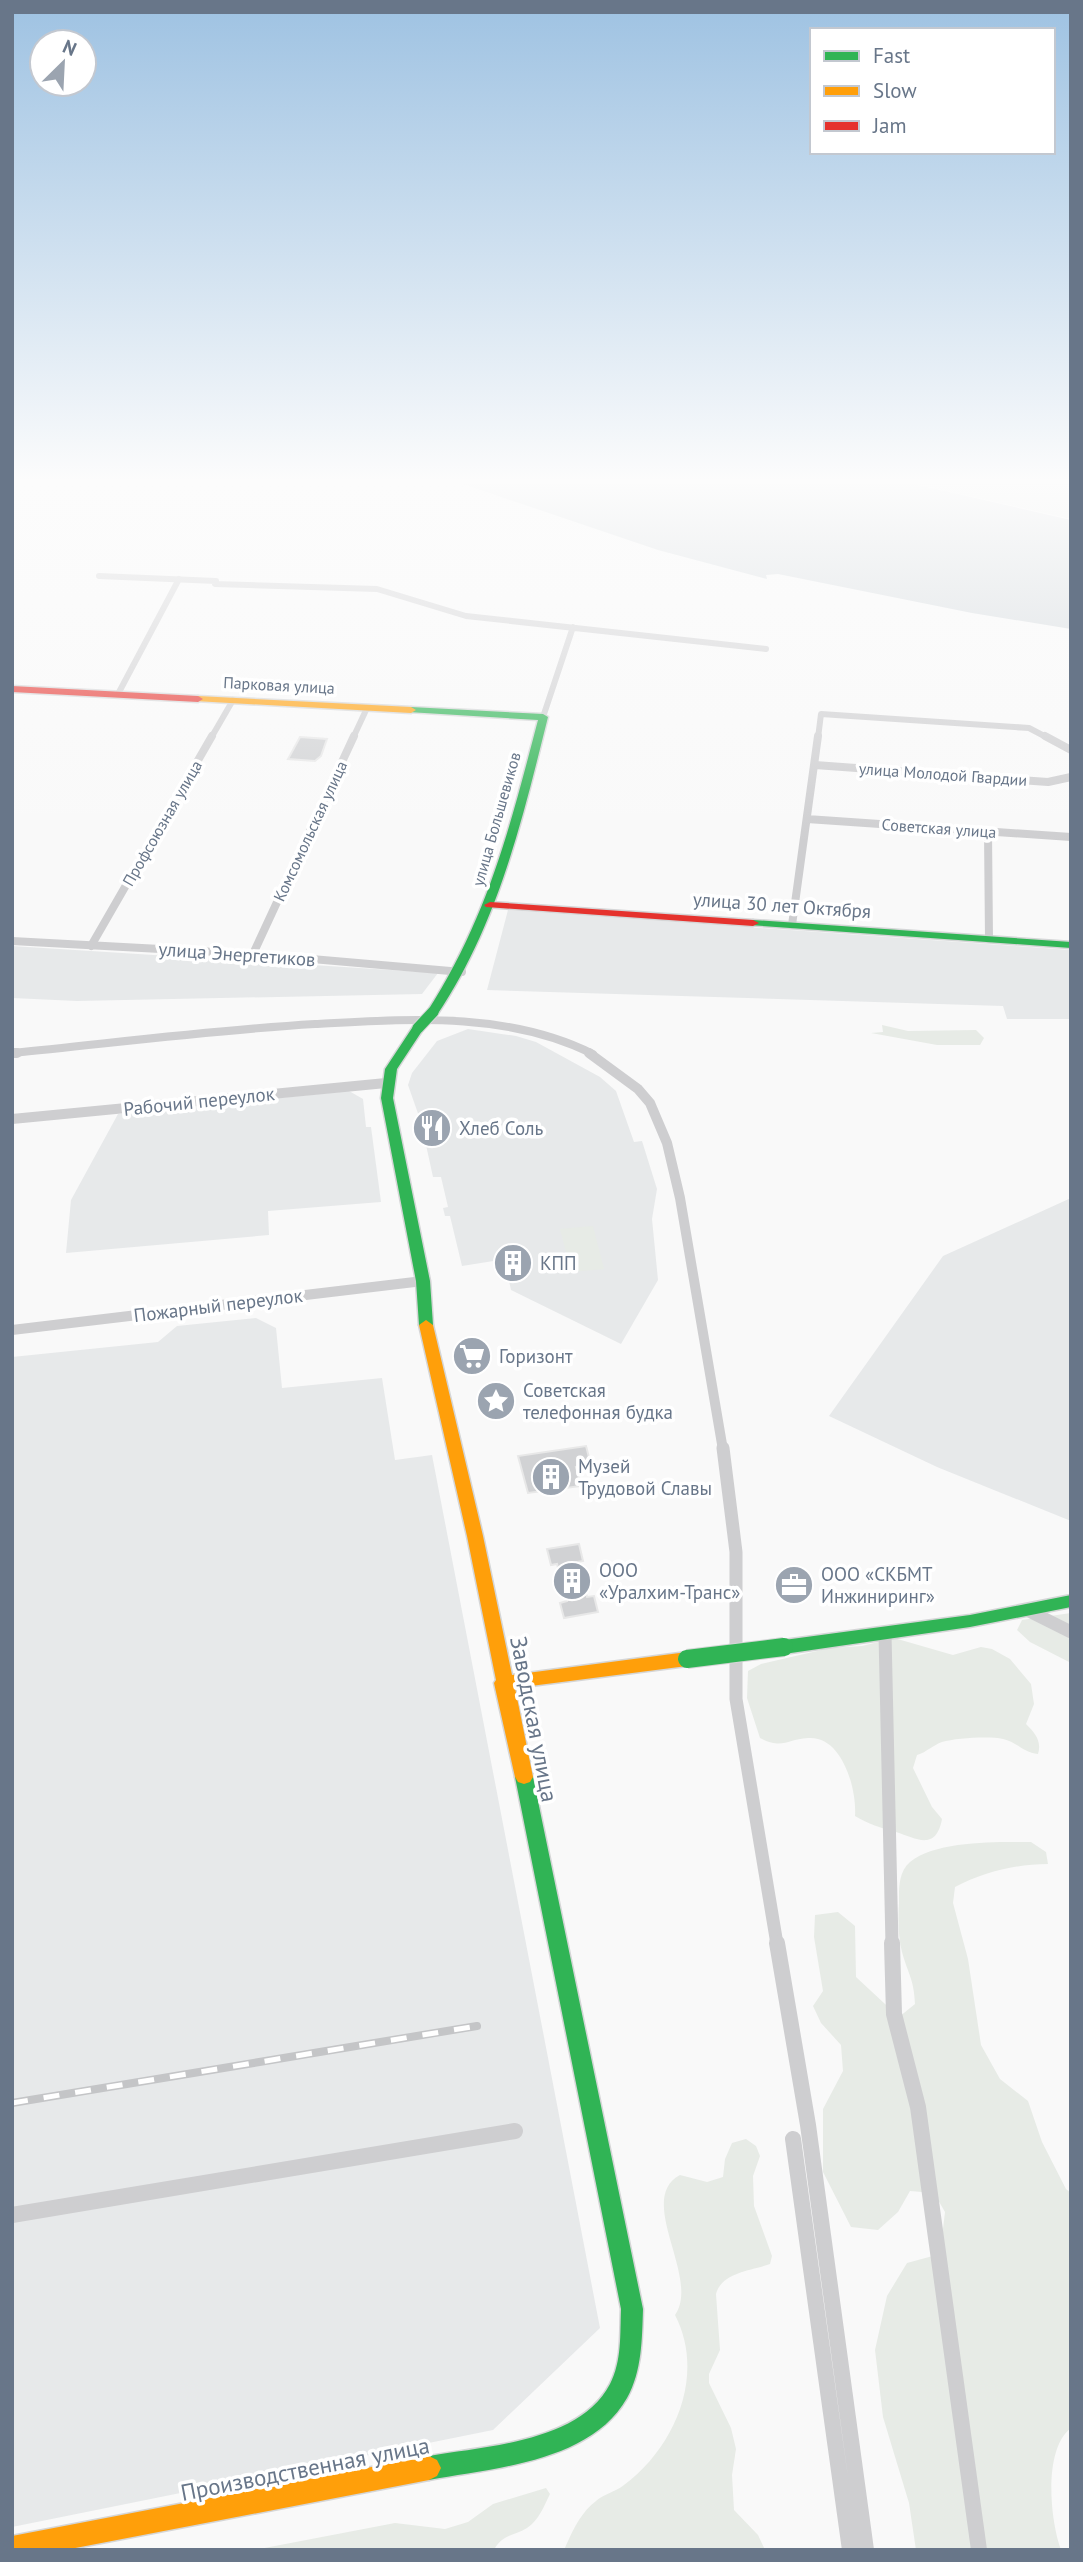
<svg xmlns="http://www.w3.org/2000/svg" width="1083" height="2562" font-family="'PT Sans',sans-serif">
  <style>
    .built { fill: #e7e9ea }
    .green { fill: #e7ebe6 }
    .water { fill: #d0d6da }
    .building { fill: #d1d2d4; stroke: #e8e8e8; stroke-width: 2 }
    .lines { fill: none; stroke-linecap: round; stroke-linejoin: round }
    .fast-casing { stroke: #d5d6d7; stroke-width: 3 }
    .slow-casing { stroke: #d5d6d7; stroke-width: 3 }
    .jam-casing { stroke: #d5d6d7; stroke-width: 3 }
    .street-far4 { stroke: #ceced0; stroke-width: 6 }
    .street-far3 { stroke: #ceced0; stroke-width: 8 }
    .street-far2 { stroke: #ceced0; stroke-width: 10 }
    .street-far1 { stroke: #ceced0; stroke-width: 13 }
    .street { stroke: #ceced0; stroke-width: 16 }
    .fast { fill: #30b455; fill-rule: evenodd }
    .slow { fill: #ff9f0a; fill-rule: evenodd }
    .jam { fill: #e5322d; fill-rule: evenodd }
    .rail-casing { stroke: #c4c5c7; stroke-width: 8 }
    .rail { stroke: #fff; stroke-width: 5; stroke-dasharray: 16; stroke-linecap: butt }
    .fast-bridge-far1-casing { stroke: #d5d6d7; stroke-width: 13; stroke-linecap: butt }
    .fast-bridge-casing { stroke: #d5d6d7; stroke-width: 20; stroke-linecap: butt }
    .fast-bridge-far1 { stroke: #30b455; stroke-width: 11 }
    .fast-bridge { stroke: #30b455; stroke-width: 18 }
    .labels { text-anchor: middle; stroke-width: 7; stroke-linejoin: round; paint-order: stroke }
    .far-street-label { font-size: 16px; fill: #687689; stroke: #fff }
    .street-label { font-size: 19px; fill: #687689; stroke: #fff }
    .poi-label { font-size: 19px; fill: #687689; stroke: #fff; text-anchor: start }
    .near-street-label { font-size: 23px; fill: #687689; stroke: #fff }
  </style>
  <rect width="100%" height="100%" fill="#f9f9f9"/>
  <path class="built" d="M508,910L1071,950V1019H1007L1003,1006L487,990Z
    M12,946L438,973L422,994L77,1001L12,998Z
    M468,1029L516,1036L536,1042L600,1077L616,1091L634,1142L642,1141L657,1189L652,1219L658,1280L621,1344L511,1290L509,1281L515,1280L514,1274L513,1269L508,1270L506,1259L462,1266L450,1216H445L443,1208L448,1207L441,1177H433L421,1122L408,1085L412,1073L437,1041Z
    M349,1091L363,1099L366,1127H371L381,1202L268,1211L269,1235L66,1253L71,1200L118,1114Z
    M1071,1198V1521L937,1467L829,1416L943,1256Z
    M256,1318L276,1328L282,1388L382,1378L395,1460L432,1455L600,2328L493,2430L12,2527V1357L158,1342L177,1326Z"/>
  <path class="green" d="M916,484H1071V519Z
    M882,1025L908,1031L976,1030L984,1038L980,1045H937L871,1033L883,1032Z
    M593,1226L604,1269L571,1272L560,1229Z
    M1071,1613V1663L1030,1642L1017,1630L1022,1620Z
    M894,1638L953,1655L981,1647L992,1649L1010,1659L1031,1684L1034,1704L1026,1724C1035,1733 1042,1741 1038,1754C1024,1753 1017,1742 1003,1739C990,1736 956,1738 942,1742C933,1745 927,1752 917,1755L913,1768L932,1807L942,1819C936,1851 917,1839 896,1832C881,1828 868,1824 855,1816C857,1789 842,1735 808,1738C787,1739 783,1750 760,1738L747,1698L748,1671L761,1664L830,1648L862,1646Z
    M1031,1842L1046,1852L1048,1864C1016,1864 984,1872 955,1887L953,1903L968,1959L981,2045L1000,2079L1028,2101L1042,2142L1066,2189L1071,2193V2428C1043,2449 1050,2520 1061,2550H916L909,2503L883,2417L875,2350L887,2296L907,2263L940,2254L945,2212L934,2193L910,2191L898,2212L878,2230L851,2227L823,2172V2109L843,2071L841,2045L821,2023L813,2006L823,1991L814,1937L815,1915L838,1912L855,1926L856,1977L899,2017L915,2004C914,1979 908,1974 902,1952C898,1937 898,1918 899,1903C899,1890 898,1872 910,1862C937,1840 998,1842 1031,1842Z
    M746,2139L756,2146L760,2156L753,2176L754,2206L772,2256L770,2264C751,2271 722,2272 716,2294L720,2350L709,2374V2383L731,2428L736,2449L732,2475L734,2510L758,2535L765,2550H564C572,2532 580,2513 596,2501C604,2494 615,2492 624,2485C675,2447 706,2375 675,2315C701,2278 635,2199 680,2175L707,2182L723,2177L725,2159L732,2143Z
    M546,2488L550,2494C544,2506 539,2520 527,2528C514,2536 502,2534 494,2550H254L395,2523L445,2529L468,2522L493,2504Z"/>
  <path class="water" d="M463,484H914L1071,520V629L972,613L778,574L766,575L767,579L658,550Z"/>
  <path class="building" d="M300,737L327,739L321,756L315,761L288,759Z
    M586,1446L591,1465L576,1467L581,1486L528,1493L518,1456Z
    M579,1544L583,1561L577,1562L587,1597L594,1596L598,1612L564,1618L560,1603L567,1601L557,1564L551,1565L547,1549Z"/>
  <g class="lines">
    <g class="fast-casing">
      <path id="fast" d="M411,707L543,714L548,717C522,821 498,924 437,1015L433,1016L427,1012C488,917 510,827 538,720L408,712L406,710Z
        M753,920L1071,942V948L749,925L747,923Z
        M418,1024L424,1028L397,1069L393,1098L430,1281L433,1325L426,1330L419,1325L416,1281L381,1098L385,1069L414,1025Z
        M1071,1595V1607L970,1627L784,1654L778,1652L776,1647L778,1642L784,1640L970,1615Z
        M524,1770L530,1772L533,1777L643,2309C642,2339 642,2371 627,2398C591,2462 494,2468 429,2480L421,2476L417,2468L421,2460L429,2456C486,2446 580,2442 610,2384C622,2361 620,2334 621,2309L515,1777L518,1772Z"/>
    </g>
    <g class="slow-casing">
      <path id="slow" d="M198,696L411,707L416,710L411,713L195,701V697Z
        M426,1320L433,1325L483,1536L512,1675L687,1652L693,1654L695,1659L693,1664L687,1666L515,1688L533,1777L530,1782L524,1784L518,1782L515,1777L494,1683L496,1680L467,1536L419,1325Z
        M429,2456L437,2460L441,2468L437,2476L429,2480L65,2550H12V2536Z"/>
    </g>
    <g class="jam-casing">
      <path id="jam" d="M12,686L198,696L203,699L198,702L12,692Z
        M490,902L753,920L759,923L753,926L486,907L484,905Z"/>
    </g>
    <path class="street-far4" d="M99,576L216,581L215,584L377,589L466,616L766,649
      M118,694L179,579
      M543,717L573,627
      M211,738L233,700
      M353,738L367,708
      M818,738L821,714L1029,728L1048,738"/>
    <path class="street-far3" d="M1045,736L1071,750
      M815,765L1048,782L1071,777
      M807,819L1071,837
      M988,832L989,939
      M792,925L818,736
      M12,941L253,954L462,972
      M91,946L212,736
      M253,954L354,736
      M12,1053C113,1043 214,1030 315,1024C408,1019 507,1011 593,1054"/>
    <path class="street-far2" d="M12,1053H17
      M589,1053L638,1089L650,1103L667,1143L680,1198L723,1450
      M12,1119L386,1083
      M12,1330L423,1281"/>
    <path class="street-far1" d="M723,1448L736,1552V1699L777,1944
      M1027,1610L1071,1632
      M885,1634L892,1944"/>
    <path class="street" d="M777,1943L808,2125L866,2550
      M892,1943L894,2014L918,2107L979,2550
      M793,2139L850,2550
      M12,2215L515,2131"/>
    <use href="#fast" class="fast"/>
    <use href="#slow" class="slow"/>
    <use href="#jam" class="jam"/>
    <g class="rail-casing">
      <path id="rail" d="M12,2103L477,2026"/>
    </g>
    <use href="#rail" class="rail"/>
    <g class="fast-bridge-far1-casing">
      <path id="fast-bridge-far1" d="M418,1028L433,1012"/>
    </g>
    <g class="fast-bridge-casing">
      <path id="fast-bridge" d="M687,1659L784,1647"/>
    </g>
    <use href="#fast-bridge-far1" class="fast-bridge-far1"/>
    <use href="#fast-bridge" class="fast-bridge"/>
  </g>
  <linearGradient id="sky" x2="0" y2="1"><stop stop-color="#9ec2e2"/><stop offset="0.57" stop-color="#fcfcfc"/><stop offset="1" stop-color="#fcfcfc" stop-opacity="0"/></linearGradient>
  <rect width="1083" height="843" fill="url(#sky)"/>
  <defs>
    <g id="restaurant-disc" transform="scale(2.0125)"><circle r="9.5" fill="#9ba4b0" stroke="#fff"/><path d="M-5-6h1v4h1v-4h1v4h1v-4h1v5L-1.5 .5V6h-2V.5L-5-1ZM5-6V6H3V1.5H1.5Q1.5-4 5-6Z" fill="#fff"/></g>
    <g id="building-disc" transform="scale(2.0125)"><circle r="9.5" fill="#9ba4b0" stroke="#fff"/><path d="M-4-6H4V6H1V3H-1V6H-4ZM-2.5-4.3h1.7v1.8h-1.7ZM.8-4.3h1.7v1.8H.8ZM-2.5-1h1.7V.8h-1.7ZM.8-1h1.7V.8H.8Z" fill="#fff"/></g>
    <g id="supermarket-disc" transform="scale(2.0125)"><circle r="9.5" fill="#9ba4b0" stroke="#fff"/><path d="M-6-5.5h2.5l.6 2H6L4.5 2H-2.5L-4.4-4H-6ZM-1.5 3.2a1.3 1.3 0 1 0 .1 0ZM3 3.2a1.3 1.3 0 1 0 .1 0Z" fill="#fff"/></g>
    <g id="sight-disc" transform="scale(2.0125)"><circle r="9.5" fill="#9ba4b0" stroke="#fff"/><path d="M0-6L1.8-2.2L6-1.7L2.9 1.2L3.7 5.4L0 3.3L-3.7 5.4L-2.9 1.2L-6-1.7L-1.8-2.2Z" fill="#fff"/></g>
    <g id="office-disc" transform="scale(2.0125)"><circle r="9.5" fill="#9ba4b0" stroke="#fff"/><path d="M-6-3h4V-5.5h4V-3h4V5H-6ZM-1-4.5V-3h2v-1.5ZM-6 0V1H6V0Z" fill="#fff"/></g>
  </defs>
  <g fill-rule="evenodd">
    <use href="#restaurant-disc" x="432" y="1128"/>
    <use href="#building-disc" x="513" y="1263"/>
    <use href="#supermarket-disc" x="472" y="1356"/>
    <use href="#sight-disc" x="496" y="1401"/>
    <use href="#building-disc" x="551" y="1477"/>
    <use href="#building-disc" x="572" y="1581"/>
    <use href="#office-disc" x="794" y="1585"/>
  </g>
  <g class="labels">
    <g class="far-street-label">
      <text transform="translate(279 685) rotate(3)" y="6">Парковая улица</text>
      <text transform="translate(943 774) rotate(4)" y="6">улица Молодой Гвардии</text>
      <text transform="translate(496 819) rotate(-74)" y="6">улица Большевиков</text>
      <text transform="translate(162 823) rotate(-60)" y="6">Профсоюзная улица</text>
      <text transform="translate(939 828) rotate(4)" y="6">Советская улица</text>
      <text transform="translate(310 831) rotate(-65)" y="6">Комсомольская улица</text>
    </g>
    <g class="street-label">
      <text transform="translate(782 905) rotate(4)" y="7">улица 30 лет Октября</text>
      <text transform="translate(237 954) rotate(4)" y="7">улица Энергетиков</text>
      <text transform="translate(199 1101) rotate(-6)" y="7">Рабочий переулок</text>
      <text transform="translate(218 1305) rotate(-7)" y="7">Пожарный переулок</text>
    </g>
    <g class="poi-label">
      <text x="459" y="1135">Хлеб Соль</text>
      <text x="540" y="1270">КПП</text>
      <text x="499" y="1363">Горизонт</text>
      <text x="523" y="1397">Советская<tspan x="523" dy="22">телефонная будка</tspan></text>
      <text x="578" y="1473">Музей<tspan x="578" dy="22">Трудовой Славы</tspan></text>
      <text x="599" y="1577">ООО<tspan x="599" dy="22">«Уралхим-Транс»</tspan></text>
      <text x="821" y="1581">ООО «СКБМТ<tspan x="821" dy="22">Инжиниринг»</tspan></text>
    </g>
    <g class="near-street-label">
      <text transform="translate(534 1719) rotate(79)" y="8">Заводская улица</text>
      <text transform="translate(305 2469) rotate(-11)" y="8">Производственная улица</text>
    </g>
  </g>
  <rect width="1083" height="2562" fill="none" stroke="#687689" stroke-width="28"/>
  <rect x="810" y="28" width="245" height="126" fill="#ffffff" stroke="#c3c8d0" stroke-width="2"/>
  <rect x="824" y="51" width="35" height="10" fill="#30b455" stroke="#c3c8d0" stroke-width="2"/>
  <text x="873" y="63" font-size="21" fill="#687689">Fast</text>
  <rect x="824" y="86" width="35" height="10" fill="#ff9f0a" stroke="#c3c8d0" stroke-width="2"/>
  <text x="873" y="98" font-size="21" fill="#687689">Slow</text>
  <rect x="824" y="121" width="35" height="10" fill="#e5322d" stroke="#c3c8d0" stroke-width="2"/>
  <text x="873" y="133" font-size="21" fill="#687689">Jam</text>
  <g transform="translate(63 63) rotate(24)"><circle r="33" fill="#ffffff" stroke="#c3c8d0" stroke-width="2"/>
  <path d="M0-5L12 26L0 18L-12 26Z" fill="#9ba4b0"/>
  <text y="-10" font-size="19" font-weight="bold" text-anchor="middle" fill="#687689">N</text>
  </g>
</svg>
